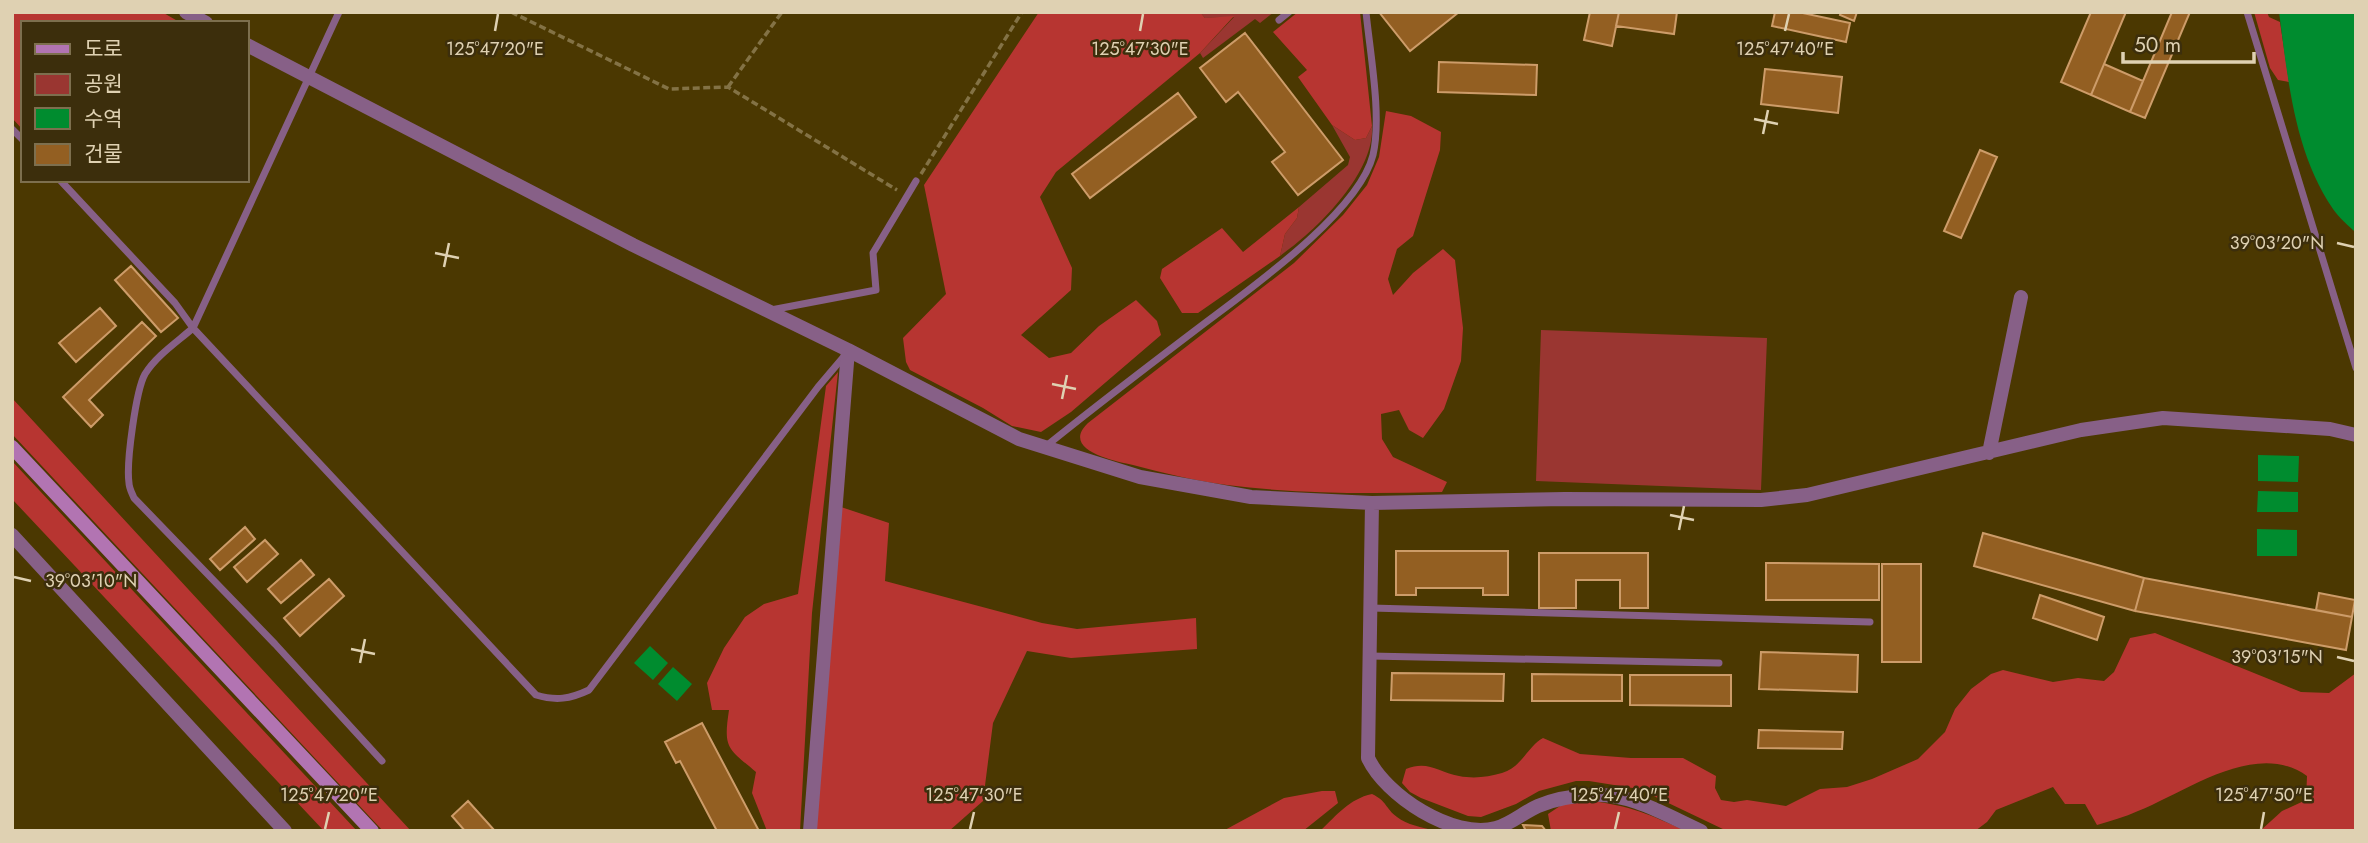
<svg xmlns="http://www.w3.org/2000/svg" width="2368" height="843" font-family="Jost,'Noto Sans KR',sans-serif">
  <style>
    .green { fill: #9a3631 }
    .forest { fill: #b73531 }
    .water { fill: #008c2f }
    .building { fill: #935f22; stroke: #cd9c69; stroke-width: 2 }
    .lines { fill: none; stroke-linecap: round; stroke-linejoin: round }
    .path { stroke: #837245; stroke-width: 3.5; stroke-dasharray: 7 3.5; stroke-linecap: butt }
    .lane { stroke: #876087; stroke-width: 7 }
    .street { stroke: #876087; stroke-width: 14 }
    .secondary { stroke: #b274b2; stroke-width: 14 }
    .ticks { fill: none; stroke: #dfd1b2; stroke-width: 2.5 }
    .ticks-label { font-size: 18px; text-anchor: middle; fill: #dfd1b2; stroke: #3c2e0c; stroke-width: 5; stroke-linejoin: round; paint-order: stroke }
  </style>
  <rect width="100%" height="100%" fill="#4b3801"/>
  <path class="green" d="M1200,12H1274L1260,23L1255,19L1203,58L1200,53L1234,17L1205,18Z
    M1332,125L1355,140L1366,138L1372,126C1375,173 1317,230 1280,256L1285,234L1297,218L1299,207L1348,165L1350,157Z
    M1541,330L1767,338L1761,490L1536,481Z"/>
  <path class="forest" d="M12,12H162L181,23H23V130L12,118Z
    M1039,12H1200L1205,18L1234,16L1200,53L1056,172L1040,197L1072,268L1071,290L1021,335L1049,358L1071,353L1099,326L1136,300L1157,321L1161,335L1071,412L1041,432L1012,426L983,408L910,370L906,362L903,338L946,294L924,185Z
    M1298,12H1360L1372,126L1366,138L1355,140L1332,125L1298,77L1307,70L1273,32Z
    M2254,12H2267L2269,17L2280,22L2289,82L2278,80L2270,68Z
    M1386,111L1411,116L1441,132L1440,150L1413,236L1397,249L1388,279L1393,295L1413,273L1443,249L1455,260L1463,328L1461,361L1444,409L1423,438L1409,430L1399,410L1381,414L1382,439L1393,457L1447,482L1442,492C1371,494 1298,494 1227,485C1195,481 1164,473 1133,465C1114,461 1060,450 1088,423L1294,263L1343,215L1367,185L1379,157Z
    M1299,207L1297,218L1285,234L1280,256L1198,313H1182L1160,278L1162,269L1222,228L1243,252Z
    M838,372L812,613L800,831H767L752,793L756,772C728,748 723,749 729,710H712L707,683L724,648L745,617L764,604L798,594L826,386Z
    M12,398L411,831H383L12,434Z
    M12,461L357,831H324L12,499Z
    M841,507L889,523L885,581L1042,623L1077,629L1196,618L1197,649L1071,658L1027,651L993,723L983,801L949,831H816Z
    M2155,633L2301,692L2329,693L2356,673V831H2260L2282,811L2306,800L2307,776C2256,739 2186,792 2138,811C2125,817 2110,821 2097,825L2085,804H2065L2053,787L1996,810L1987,822L1975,831H1727L1639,789L1589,781H1576L1539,791L1516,804L1481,817L1468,816L1421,798L1410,792L1402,783L1406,769C1428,760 1438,772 1459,776C1474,779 1488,777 1502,773C1522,767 1527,747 1543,738L1580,754L1631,758H1683L1716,776L1715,788L1721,800L1734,802L1747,800L1786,806L1820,789L1847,787L1872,779L1918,759L1945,732L1955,709L1971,689L1991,674L2003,670L2053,682L2078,678L2104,681L2114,672L2130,638Z
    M1322,791H1335L1338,803L1303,831H1223L1284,798Z
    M1372,794C1387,801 1385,808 1397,817C1407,825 1422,827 1435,831H1320C1337,815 1349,799 1372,794Z
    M1590,801C1629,805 1651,815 1686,831H1551L1548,814L1563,804Z"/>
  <path class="water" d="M2279,12H2356V233C2349,226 2339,218 2333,209C2294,152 2288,79 2279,12Z
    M2258,455L2299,456L2298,482L2258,481Z
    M2258,491L2298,492V512H2257Z
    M2257,529L2297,530V556H2257Z
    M650,646L668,663L653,680L634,663Z
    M673,667L692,684L677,701L658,684Z"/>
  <path class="building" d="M1379,12H1459L1410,51Z
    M1590,12H1619L1612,46L1584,40Z
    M1619,12H1677L1674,34L1616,26Z
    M1775,12H1798L1850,23L1846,42L1772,26Z
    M1841,12H1857L1854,21L1840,15Z
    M2091,12H2126L2091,95L2061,82Z
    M2172,12H2190L2145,118L2130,112Z
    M1245,33L1343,160L1298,195L1272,162L1285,152L1238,92L1226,102L1200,68Z
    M1439,62L1537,65L1536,95L1438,92Z
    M2104,64L2143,81L2130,112L2091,95Z
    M1765,69L1842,77L1838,113L1761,104Z
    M1178,93L1196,117L1090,198L1072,174Z
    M1980,150L1997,157L1961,238L1944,231Z
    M131,266L178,318L161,332L115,280Z
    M100,308L116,326L76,362L59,343Z
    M142,322L156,336L89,400L103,415L91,427L63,397Z
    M245,527L255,539L220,570L210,559Z
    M1983,533L2144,578L2135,611L1974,566Z
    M265,540L278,554L247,582L234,567Z
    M1396,551H1508V595H1483V588H1416V595H1396Z
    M1539,553H1648V608H1620V580H1576V608H1539Z
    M301,560L314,575L281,603L268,589Z
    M1766,563L1879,564V600H1766Z
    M1882,564H1921V662H1882Z
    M2144,578L2352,617L2346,650L2135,611Z
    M329,579L344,596L300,636L284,618Z
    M2319,593L2355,600L2352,617L2316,610Z
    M2040,595L2104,617L2097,640L2033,618Z
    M1761,652L1858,655L1857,692L1759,689Z
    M1392,673L1504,674L1503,701L1391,700Z
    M1532,674L1622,675V701H1532Z
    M1630,675H1731V706L1630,705Z
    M702,723L759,831H717L680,761L676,763L665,742Z
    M1759,730L1843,732L1842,749L1758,748Z
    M468,801L495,831H465L452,816Z
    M1523,825L1542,826L1546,831H1526Z"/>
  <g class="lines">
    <path class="path" d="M511,12L669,89L728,87L897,190
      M728,87L782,12
      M921,174L1022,12"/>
    <path class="lane" d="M339,12L193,328L536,695C556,701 570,699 589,690L818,387L846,354
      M2247,12L2356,368
      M1279,20L1289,12
      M12,129L23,140
      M60,180L175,303L193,328C177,342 156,356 145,374C136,390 126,463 129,483C129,488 132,493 134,498L275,644L382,761
      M771,310L876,290L873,253L916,181
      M1045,447C1093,408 1143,370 1193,332C1241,295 1358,215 1373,155C1382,116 1370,53 1366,12
      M1371,608L1870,622
      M1370,656L1719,663"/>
    <path class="street" d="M186,12L206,23
      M247,45L633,245L848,350L1019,439L1140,477L1251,497L1372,503L1565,499L1761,500L1807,495L2081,430L2163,418L2330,429L2356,435
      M1989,453L2021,297
      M1372,503L1368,758C1385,795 1453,840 1496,828C1511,824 1524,812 1538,806C1554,799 1572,796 1590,795C1629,792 1666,815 1701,831
      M12,535L285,831
      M810,831L848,350"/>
    <path class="secondary" d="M12,447L372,831"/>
  </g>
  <path class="ticks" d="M495,31L498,14M1140,31L1143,14M1785,31L1789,14M1754,119L1778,124M1763,134L1768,110M2337,243L2354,247M435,253L459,258M444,267L449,243M1052,384L1076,389M1062,399L1067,375M1670,515L1694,520M1679,530L1684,506M14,577L31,581M351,649L375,654M2337,657L2354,661M360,663L365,639M325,829L329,812M970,829L974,812M1615,829L1619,812M2261,829L2264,812"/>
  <g class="ticks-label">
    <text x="495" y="55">125°47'20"E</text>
    <text x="1140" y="55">125°47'30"E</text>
    <text x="1785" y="55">125°47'40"E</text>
    <text x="2277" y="249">39°03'20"N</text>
    <text x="91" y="587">39°03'10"N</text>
    <text x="2277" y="663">39°03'15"N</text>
    <text x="2264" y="801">125°47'50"E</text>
    <text x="329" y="801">125°47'20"E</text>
    <text x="974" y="801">125°47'30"E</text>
    <text x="1619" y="801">125°47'40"E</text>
  </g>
  <rect width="2368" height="843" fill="none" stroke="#dfd1b2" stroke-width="28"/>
  <rect x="21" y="21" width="228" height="161" fill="#3c2e0c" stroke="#7d6f4e" stroke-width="2"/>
  <rect x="35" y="44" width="35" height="10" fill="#b274b2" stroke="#7d6f4e" stroke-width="2"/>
  <text x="84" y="56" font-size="21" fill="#dfd1b2">도로</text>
  <rect x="35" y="74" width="35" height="21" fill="#9a3631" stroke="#7d6f4e" stroke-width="2"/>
  <text x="84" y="91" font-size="21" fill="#dfd1b2">공원</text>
  <rect x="35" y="108" width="35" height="21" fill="#008c2f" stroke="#7d6f4e" stroke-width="2"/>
  <text x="84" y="126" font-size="21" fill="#dfd1b2">수역</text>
  <rect x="35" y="144" width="35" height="21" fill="#935f22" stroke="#7d6f4e" stroke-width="2"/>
  <text x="84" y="161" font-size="21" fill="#dfd1b2">건물</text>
  <path d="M2123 52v10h131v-10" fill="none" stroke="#dfd1b2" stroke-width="3.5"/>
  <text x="2134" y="52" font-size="21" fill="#dfd1b2" stroke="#3c2e0c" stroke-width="5" paint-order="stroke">50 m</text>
</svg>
